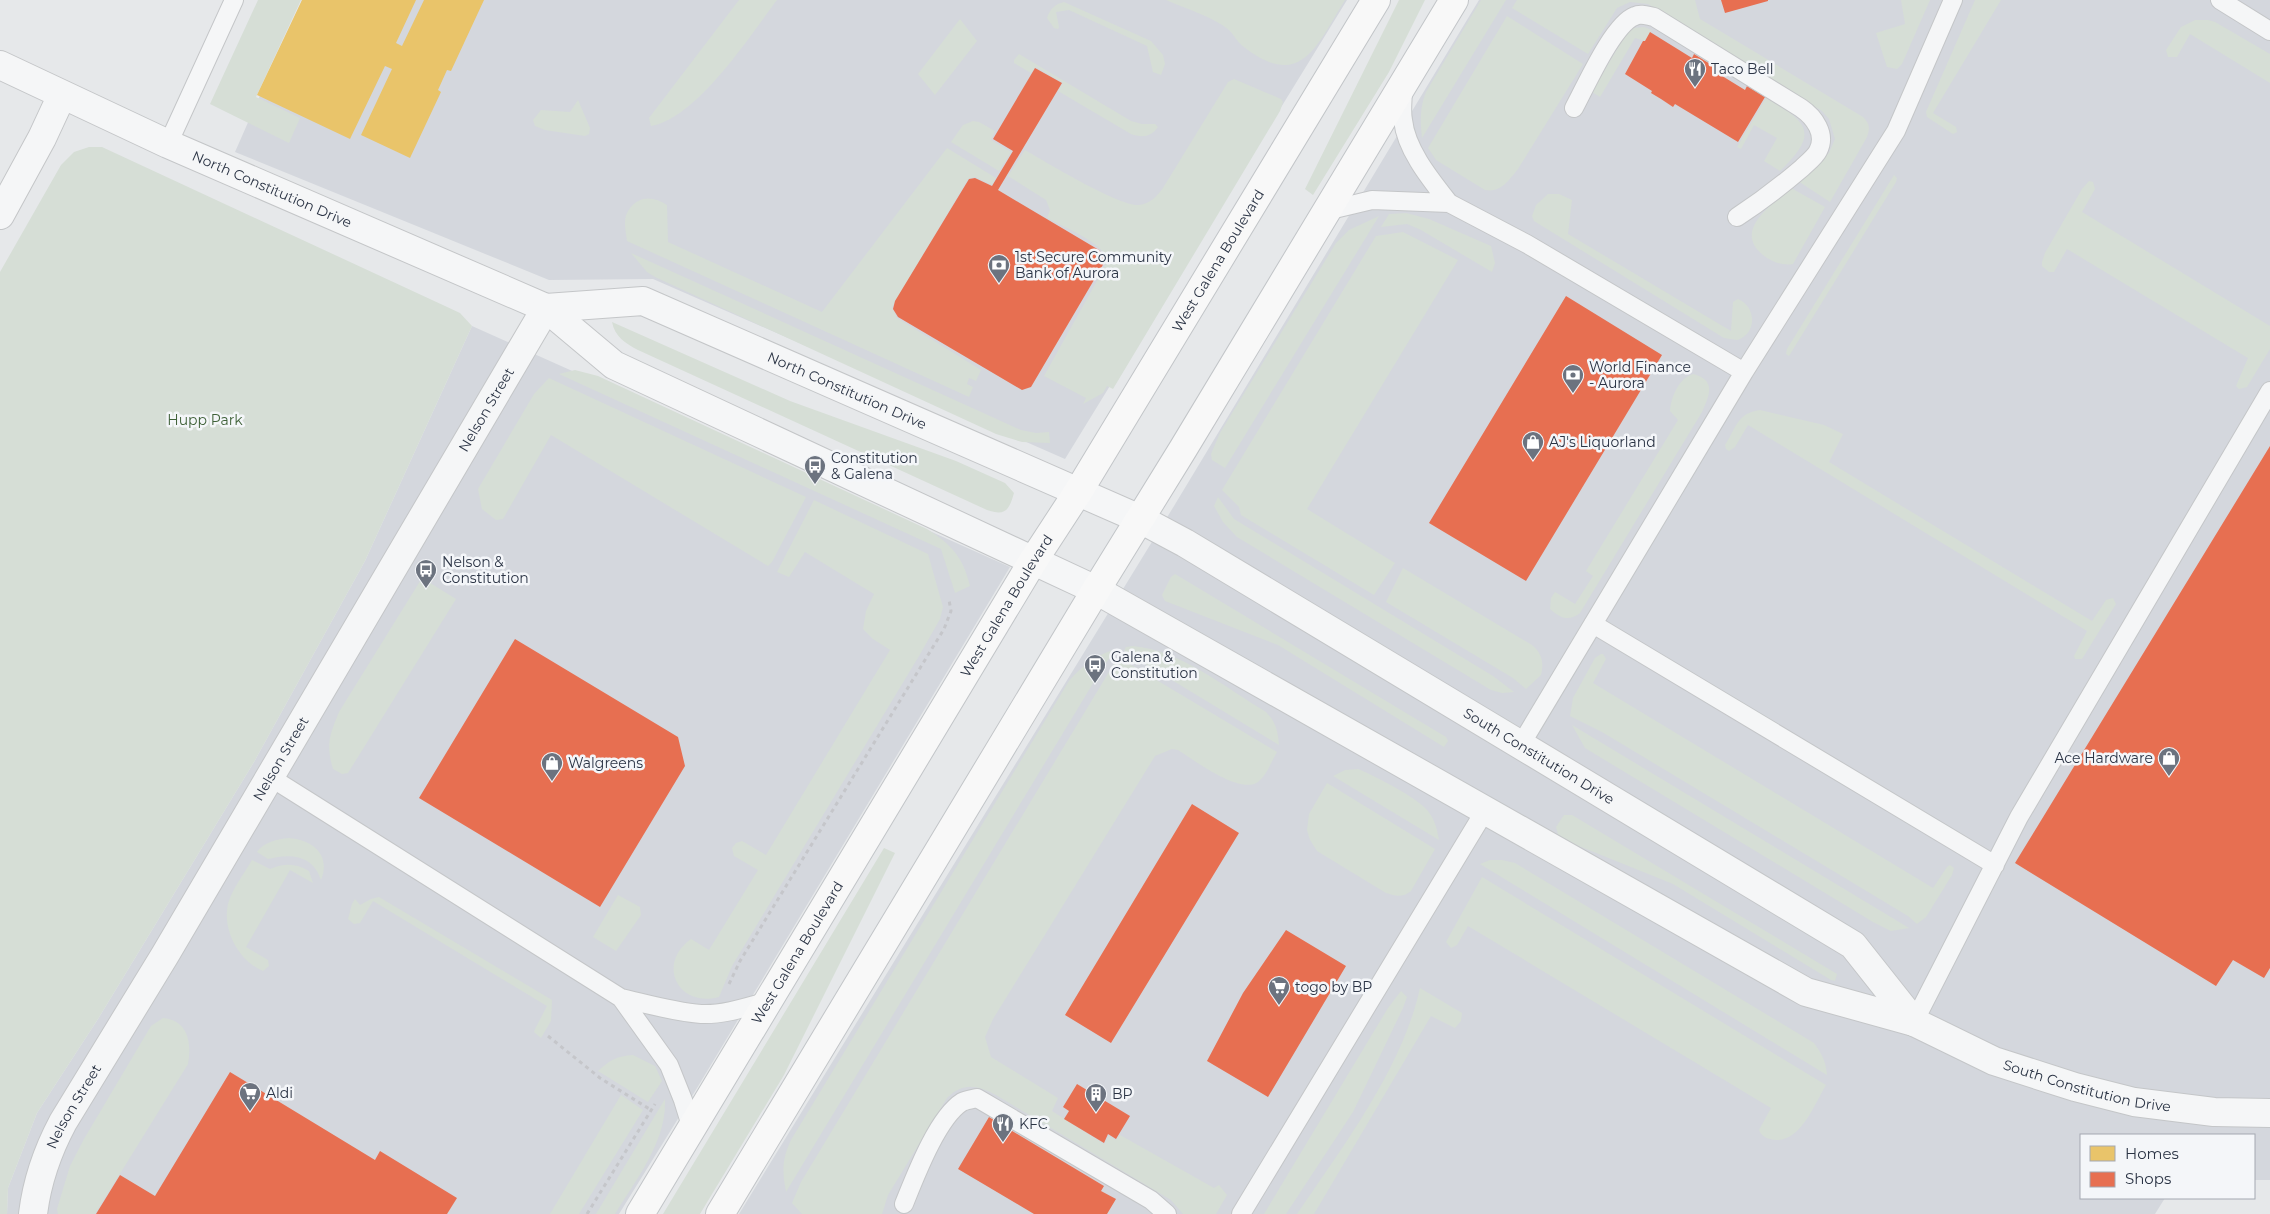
<svg xmlns="http://www.w3.org/2000/svg" width="2270" height="1214" font-family="Montserrat,sans-serif">
  <style>
    .built { fill: #d4d7dd }
    .green { fill: #d6ded6 }
    .homes { fill: #e9c46a }
    .shops { fill: #e76f51 }
    .lines { fill: none; stroke-linecap: round; stroke-linejoin: round }
    .service-casing { stroke: #c4c6c8; stroke-width: 20 }
    .minor-casing { stroke: #c4c6c8; stroke-width: 30 }
    .primary-casing { stroke: #c2c5c8; stroke-width: 30 }
    .path { stroke: #c5c6ca; stroke-width: 3; stroke-dasharray: 4 4; stroke-linecap: butt }
    .service { stroke: #f5f6f7; stroke-width: 18 }
    .minor { stroke: #f5f6f7; stroke-width: 28 }
    .primary { stroke: #f8f8f8; stroke-width: 28 }
    .labels { text-anchor: middle; stroke-width: 5; stroke-linejoin: round; paint-order: stroke }
    .poi-label { font-size: 14px; fill: #2b3445; stroke: #f4f6f9; text-anchor: start }
    .street-label { font-size: 14px; fill: #2b3445; stroke: #f4f6f9 }
    .park-label { font-size: 14px; fill: #3f6138; stroke: #f4f6f9 }
  </style>
  <rect width="100%" height="100%" fill="#e6e8ea"/>
  <path class="built" d="M302,0H1347L1065,459L653,279L549,280L235,152Z
    M1479,0H2270V1180H2254V1135H2081V1198H2165L2155,1214H739L1174,506Z
    M472,326L1010,567L697,1088L619,1214H7L8,1188L37,1113L98,1019L254,762L365,561Z"/>
  <path class="green" d="M258,0H301L256,97L300,118L289,143L210,104Z
    M739,0H777C749,37 697,118 651,126L649,118Z
    M1166,0H1345C1317,44 1302,92 1244,47C1238,43 1234,35 1229,30C1212,16 1186,9 1166,0Z
    M1399,0H1425L1389,72L1313,195L1305,189Z
    M1481,0H1506L1422,138C1420,120 1420,108 1426,92Z
    M1517,0H1695L1700,19L1863,117C1870,124 1870,128 1867,137L1830,202L1798,181L1829,153L1835,139L1829,119L1822,111L1648,4L1630,2L1617,8L1588,54L1512,8Z
    M1901,0H1930L1902,64L1897,69L1887,67L1876,33L1905,24Z
    M1975,0H2001L1933,113L1956,127L1957,132L1953,134L1927,117L1926,112Z
    M1064,2L1151,41L1163,55L1165,64L1161,75L1153,72L1147,46L1069,10L1056,12L1059,27L1058,29L1054,28L1047,18C1050,9 1055,4 1064,2Z
    M1507,16L1583,64L1518,169C1509,180 1501,193 1485,190L1436,160L1428,148Z
    M960,19L977,41L935,95L918,74Z
    M2195,20H2208L2215,22L2270,54V83L2190,34L2177,57H2168L2166,50L2181,27Z
    M1644,27L1652,30L1645,41L1635,38L1600,97L1592,92L1627,32L1634,28Z
    M1019,54L1131,121L1142,124H1155L1158,127C1151,137 1142,138 1131,134L1058,91L1063,83L1036,67L1031,73L1014,63V60Z
    M1234,79L1281,99L1283,102L1280,111L1113,389L1107,386L1103,393L1083,404L1086,398L1044,376L1103,270C1105,265 1108,260 1105,255C1098,241 1062,226 1047,218L1050,210L1046,200L1008,176L1025,150C1044,161 1120,207 1139,205C1150,204 1157,196 1163,188L1228,82Z
    M1766,98C1808,122 1820,133 1780,171L1764,161L1777,138L1754,125L1741,149L1737,147Z
    M578,100L590,128L589,134L585,136L545,130L535,126L533,120L541,110L570,112Z
    M973,121L979,122L995,131L991,140L1011,152L999,171L951,142L963,125Z
    M89,147H102L445,306L460,313L472,326L365,561L254,762L98,1019L37,1113L8,1188L7,1214H0V272L61,165L74,152Z
    M947,148L996,178L992,185L975,177L968,179L892,307L897,318L981,370L976,381L969,378L967,384L973,387L969,397L627,241C626,233 623,221 627,213C636,196 652,195 667,205L668,242L822,312Z
    M1894,175L1897,178L1896,182L1789,356L1786,354L1787,349Z
    M2089,181L2093,182L2095,189L2082,212L2270,326V349L2247,387L2239,389L2236,386L2248,358L2067,249L2054,272H2049L2042,266V262L2045,253L2082,189Z
    M1791,188L1825,207L1793,264C1782,266 1772,262 1763,255C1732,230 1773,204 1791,188Z
    M1548,194H1559L1572,200L1568,234L1731,331L1733,302L1738,299C1757,307 1757,334 1737,340L1724,338L1534,221L1532,216L1536,205Z
    M1406,213L1429,219L1491,246L1495,263L1492,272L1421,230L1407,224L1381,227L1389,214Z
    M1379,216L1225,468L1212,460L1211,454L1220,433L1336,243L1349,230Z
    M1403,232L1458,260L1307,509L1395,563L1374,595L1241,515L1239,507L1222,490L1376,236Z
    M631,253L1021,430L1036,433L1049,432L1050,443L1022,442L996,434L655,277L647,272Z
    M612,322L790,401L956,461L1005,483L1014,493C1009,511 1005,516 987,510L638,350C625,343 615,337 612,322Z
    M575,370L598,376L927,529C952,545 963,557 970,586L955,593L941,549L559,374Z
    M1693,374C1717,380 1709,396 1702,412L1580,613C1569,622 1560,618 1550,609L1551,598L1555,592L1575,604L1593,576L1586,571L1678,420L1670,411C1671,397 1679,378 1693,374Z
    M549,378L806,497L772,562L768,566L551,435L503,519L496,520L482,509L478,489L534,394Z
    M1760,410L1824,425L1843,434L1829,462L2092,621L2106,600L2113,598L2116,604L2082,659H2075L2074,656L2087,631L1748,425L1735,447L1729,451L1726,449L1725,445C1736,428 1737,413 1760,410Z
    M1218,497L1234,519L1493,676L1514,692L1502,693L1491,690L1237,537L1223,522L1214,506Z
    M814,500L928,554L943,607L940,619L919,656L732,966L719,997C678,1008 656,964 691,939L709,950L758,870L734,856L732,848L736,843L742,841L766,855L890,650L873,639L863,629L866,611L874,594L805,552L789,577L777,572Z
    M1403,568L1532,645C1542,653 1544,663 1541,675L1526,689L1513,678L1386,602Z
    M1175,574L1446,737L1448,741L1444,747L1278,645L1165,601L1162,595L1171,577Z
    M422,578L456,599L348,773L342,774L333,769C326,745 329,736 339,712Z
    M1133,646C1180,650 1226,688 1266,712C1276,722 1278,732 1279,745L1124,651L1126,647Z
    M1116,649L1101,670L786,1192C782,1171 782,1159 791,1140L1069,681C1082,666 1096,655 1116,649Z
    M1601,654H1603L1606,659L1593,683L1933,888L1947,867L1950,865L1954,868L1952,875L1926,917L1917,924L1908,916L1602,732L1570,716L1573,698L1595,658Z
    M1118,657L1277,752C1271,762 1267,775 1258,782C1240,795 1194,760 1178,750L1172,749L1155,756L993,1019L985,1037L991,1057L1058,1098L1052,1111L1104,1144L1109,1136L1116,1140L1120,1135L1214,1188L1219,1185L1227,1195L1216,1214H1183L1171,1200L996,1095C977,1085 963,1082 947,1098L888,1195L882,1214H802L792,1203L801,1182Z
    M1572,725L1909,928L1891,931L1873,922L1585,748Z
    M1358,769C1375,776 1418,798 1428,811C1435,820 1437,829 1439,840L1333,776L1345,770Z
    M1327,783L1435,849L1411,891C1402,898 1396,896 1386,893L1317,851L1310,840L1307,830L1309,814Z
    M1564,815H1572L1837,974L1835,981L1831,980L1673,884L1559,838L1556,827Z
    M289,838C313,840 331,855 321,880C313,855 291,853 268,859L257,852C264,842 277,839 289,838Z
    M884,848L895,853L784,1075L700,1214H663Z
    M252,860L270,869C284,863 296,863 309,871L313,883L290,870L246,947L268,960L269,966L263,971C239,961 222,930 228,904C232,889 244,874 252,860Z
    M1490,860H1502L1515,863L1814,1043C1822,1054 1826,1062 1827,1075L1480,864Z
    M1482,877L1826,1085C1814,1105 1799,1147 1770,1139C1765,1138 1761,1135 1759,1130L1771,1108L1468,926L1457,945L1451,948L1446,942Z
    M618,895L640,907L641,915L616,951L593,937Z
    M379,897L552,1000L551,1021L541,1038L534,1032L535,1029L547,1006L373,901L360,923L354,924L348,919L352,904L355,899L360,905L371,899Z
    M1420,988L1462,1013L1461,1021L1455,1028L1431,1016L1314,1214H1297C1342,1148 1403,1067 1420,988Z
    M1401,991L1407,997L1403,1008L1353,1112L1286,1214H1264L1388,1008Z
    M163,1018C188,1020 192,1043 188,1064L95,1214H58L57,1209L70,1166L84,1139L151,1026Z
    M633,1055L655,1066L662,1081L648,1102L598,1071C610,1060 617,1056 633,1055Z
    M621,1095L643,1110L579,1214H550Z
    M665,1099C667,1141 636,1179 615,1214H596Z"/>
  <path class="homes" d="M302,0H416L396,43L402,46L424,0H484L451,71L447,70L438,90L441,92L410,158L361,135L392,69L385,66L350,139L257,95Z"/>
  <path class="shops" d="M1721,0H1768V1L1725,13Z
    M1650,32L1692,58L1694,54L1715,67L1714,71L1745,90L1747,86L1765,97L1738,142L1675,104L1673,107L1661,99L1651,93L1652,91L1625,74L1643,41H1645Z
    M1035,68L1062,83L998,190L1099,250L1104,257V263L1031,387L1022,390L898,317L893,309L895,301L969,179L975,178L992,186L1013,151L993,139Z
    M1566,296L1662,355L1526,581L1429,523Z
    M2270,446V968L2264,978L2233,960L2216,986L2015,863Z
    M515,639L678,737L685,766L600,907L419,798Z
    M1192,804L1239,833L1111,1043L1065,1015Z
    M1286,930L1346,966L1268,1097L1207,1061L1243,993Z
    M230,1072L375,1160L380,1151L457,1198L447,1214H96L120,1175L155,1196Z
    M1077,1084L1130,1116L1116,1139L1108,1134L1104,1143L1064,1119L1069,1111L1063,1107Z
    M989,1117L1104,1186L1101,1191L1116,1199L1107,1214H1034L958,1169Z"/>
  <g class="lines">
    <g class="service-casing">
      <path id="service" d="M2220,0L2270,31
        M1403,89C1403,99 1401,110 1403,120C1406,150 1431,180 1449,203
        M1574,108C1586,86 1613,24 1635,16C1641,13 1648,16 1654,17L1801,108C1814,117 1827,134 1818,151C1815,157 1807,163 1802,168C1781,186 1760,202 1737,217
        M168,144L234,0
        M1326,211L1372,200L1449,203L1527,244L1744,372
        M1593,624L1995,865
        M1520,746L1744,372L1896,131L1953,0
        M270,777L621,998C647,1004 674,1012 701,1014C724,1015 747,1007 769,1001
        M621,998L669,1065L683,1100L692,1129
        M1914,1022L2019,817L2270,391
        M904,1204C915,1177 937,1118 962,1102C966,1100 973,1099 977,1098L1151,1200L1167,1214
        M1241,1214L1486,809"/>
    </g>
    <g class="minor-casing">
      <g id="minor">
        <path id="s1" d="M0,65L168,144L546,308L614,365L1096,590L1806,992L1914,1022L1994,1061L2075,1087L2134,1102L2214,1112L2270,1113"/>
        <path d="M0,215L42,138L62,95"/>
        <path id="s2" d="M546,308L643,301L1140,519L1185,543L1853,945L1914,1022"/>
        <path id="s3" d="M33,1214C37,1181 47,1152 63,1122L165,955L546,308"/>
      </g>
    </g>
    <g class="primary-casing">
      <g id="primary">
        <path id="s4" d="M640,1214L1033,561L1078,492L1376,0"/>
        <path d="M720,1214L1096,590L1183,449L1454,0"/>
      </g>
    </g>
    <path class="path" d="M729,984L740,961L944,629L951,611L949,600
      M548,1036L600,1078L651,1110
      M587,1214L655,1104"/>
    <use href="#service" class="service"/>
    <use href="#minor" class="minor"/>
    <use href="#primary" class="primary"/>
  </g>
  <defs>
    <g id="restaurant-pin" transform="scale(1.125)"><path d="M0 17L-7.5 6A9.5 9.5 0 1 1 7.5 6Z" fill="#6c737f" stroke="#f4f6f9"/><path d="M-5-6h1v4h1v-4h1v4h1v-4h1v5L-1.5 .5V6h-2V.5L-5-1ZM5-6V6H3V1.5H1.5Q1.5-4 5-6Z" fill="#fff"/></g>
    <g id="bank-pin" transform="scale(1.125)"><path d="M0 17L-7.5 6A9.5 9.5 0 1 1 7.5 6Z" fill="#6c737f" stroke="#f4f6f9"/><path d="M-6-4H6V4H-6ZM0-2.3a2.3 2.3 0 1 0 0 4.6a2.3 2.3 0 1 0 0-4.6Z" fill="#fff"/></g>
    <g id="shop-pin" transform="scale(1.125)"><path d="M0 17L-7.5 6A9.5 9.5 0 1 1 7.5 6Z" fill="#6c737f" stroke="#f4f6f9"/><path d="M-5-2.5h2.3a2.7 3.5 0 0 1 5.4 0H5L5.5 6h-11ZM-1.5-2.5h3a1.5 2.3 0 0 0-3 0Z" fill="#fff"/></g>
    <g id="bus-pin" transform="scale(1.125)"><path d="M0 17L-7.5 6A9.5 9.5 0 1 1 7.5 6Z" fill="#6c737f" stroke="#f4f6f9"/><path d="M-5-6H5V4H4V6H2V4H-2V6H-4V4H-5ZM-3.5-4V0h7V-4ZM-3.5 1.2v1.5H-2V1.2ZM2 1.2v1.5H3.5V1.2Z" fill="#fff"/></g>
    <g id="supermarket-pin" transform="scale(1.125)"><path d="M0 17L-7.5 6A9.5 9.5 0 1 1 7.5 6Z" fill="#6c737f" stroke="#f4f6f9"/><path d="M-6-5.5h2.5l.6 2H6L4.5 2H-2.5L-4.4-4H-6ZM-1.5 3.2a1.3 1.3 0 1 0 .1 0ZM3 3.2a1.3 1.3 0 1 0 .1 0Z" fill="#fff"/></g>
    <g id="building-pin" transform="scale(1.125)"><path d="M0 17L-7.5 6A9.5 9.5 0 1 1 7.5 6Z" fill="#6c737f" stroke="#f4f6f9"/><path d="M-4-6H4V6H1V3H-1V6H-4ZM-2.5-4.3h1.7v1.8h-1.7ZM.8-4.3h1.7v1.8H.8ZM-2.5-1h1.7V.8h-1.7ZM.8-1h1.7V.8H.8Z" fill="#fff"/></g>
  </defs>
  <g fill-rule="evenodd">
    <use href="#restaurant-pin" x="1695" y="69"/>
    <use href="#bank-pin" x="999" y="265"/>
    <use href="#bank-pin" x="1573" y="375"/>
    <use href="#shop-pin" x="1533" y="442"/>
    <use href="#bus-pin" x="815" y="466"/>
    <use href="#bus-pin" x="426" y="570"/>
    <use href="#bus-pin" x="1095" y="665"/>
    <use href="#shop-pin" x="2169" y="758"/>
    <use href="#shop-pin" x="552" y="763"/>
    <use href="#supermarket-pin" x="1279" y="987"/>
    <use href="#supermarket-pin" x="250" y="1093"/>
    <use href="#building-pin" x="1096" y="1094"/>
    <use href="#restaurant-pin" x="1003" y="1124"/>
  </g>
  <g class="labels">
    <g class="poi-label">
      <text x="1711" y="74">Taco Bell</text>
      <text x="1015" y="262">1st Secure Community<tspan x="1015" dy="16">Bank of Aurora</tspan></text>
      <text x="1589" y="372">World Finance<tspan x="1589" dy="16">- Aurora</tspan></text>
      <text x="1549" y="447">AJ's Liquorland</text>
      <text x="831" y="463">Constitution<tspan x="831" dy="16">&amp; Galena</tspan></text>
      <text x="442" y="567">Nelson &amp;<tspan x="442" dy="16">Constitution</tspan></text>
      <text x="1111" y="662">Galena &amp;<tspan x="1111" dy="16">Constitution</tspan></text>
      <text x="2153" y="763" text-anchor="end">Ace Hardware</text>
      <text x="568" y="768">Walgreens</text>
      <text x="1295" y="992">togo by BP</text>
      <text x="266" y="1098">Aldi</text>
      <text x="1112" y="1099">BP</text>
      <text x="1019" y="1129">KFC</text>
    </g>
    <g class="street-label">
      <text dy="5" stroke="none"><textPath href="#s1" startOffset="299">North Constitution Drive</textPath></text>
      <text dy="5" stroke="none"><textPath href="#s4" startOffset="1115">West Galena Boulevard</textPath></text>
      <text dy="5" stroke="none"><textPath href="#s2" startOffset="320">North Constitution Drive</textPath></text>
      <text dy="5" stroke="none"><textPath href="#s3" startOffset="926">Nelson Street</textPath></text>
      <text dy="5" stroke="none"><textPath href="#s4" startOffset="710">West Galena Boulevard</textPath></text>
      <text dy="5" stroke="none"><textPath href="#s2" startOffset="1104">South Constitution Drive</textPath></text>
      <text dy="5" stroke="none"><textPath href="#s3" startOffset="521">Nelson Street</textPath></text>
      <text dy="5" stroke="none"><textPath href="#s4" startOffset="305">West Galena Boulevard</textPath></text>
      <text dy="5" stroke="none"><textPath href="#s1" startOffset="2332">South Constitution Drive</textPath></text>
      <text dy="5" stroke="none"><textPath href="#s3" startOffset="116">Nelson Street</textPath></text>
    </g>
    <g class="park-label">
      <text x="205" y="425">Hupp Park</text>
    </g>
  </g>
  <rect x="2080" y="1134" width="175" height="65" fill="#f4f6f9" stroke="#a4a8b1"/>
  <rect x="2090" y="1146" width="25" height="15" fill="#e9c46a" stroke="#a4a8b1"/>
  <text x="2125" y="1159" font-size="15" fill="#2b3445">Homes</text>
  <rect x="2090" y="1172" width="25" height="15" fill="#e76f51" stroke="#a4a8b1"/>
  <text x="2125" y="1184" font-size="15" fill="#2b3445">Shops</text>
</svg>
